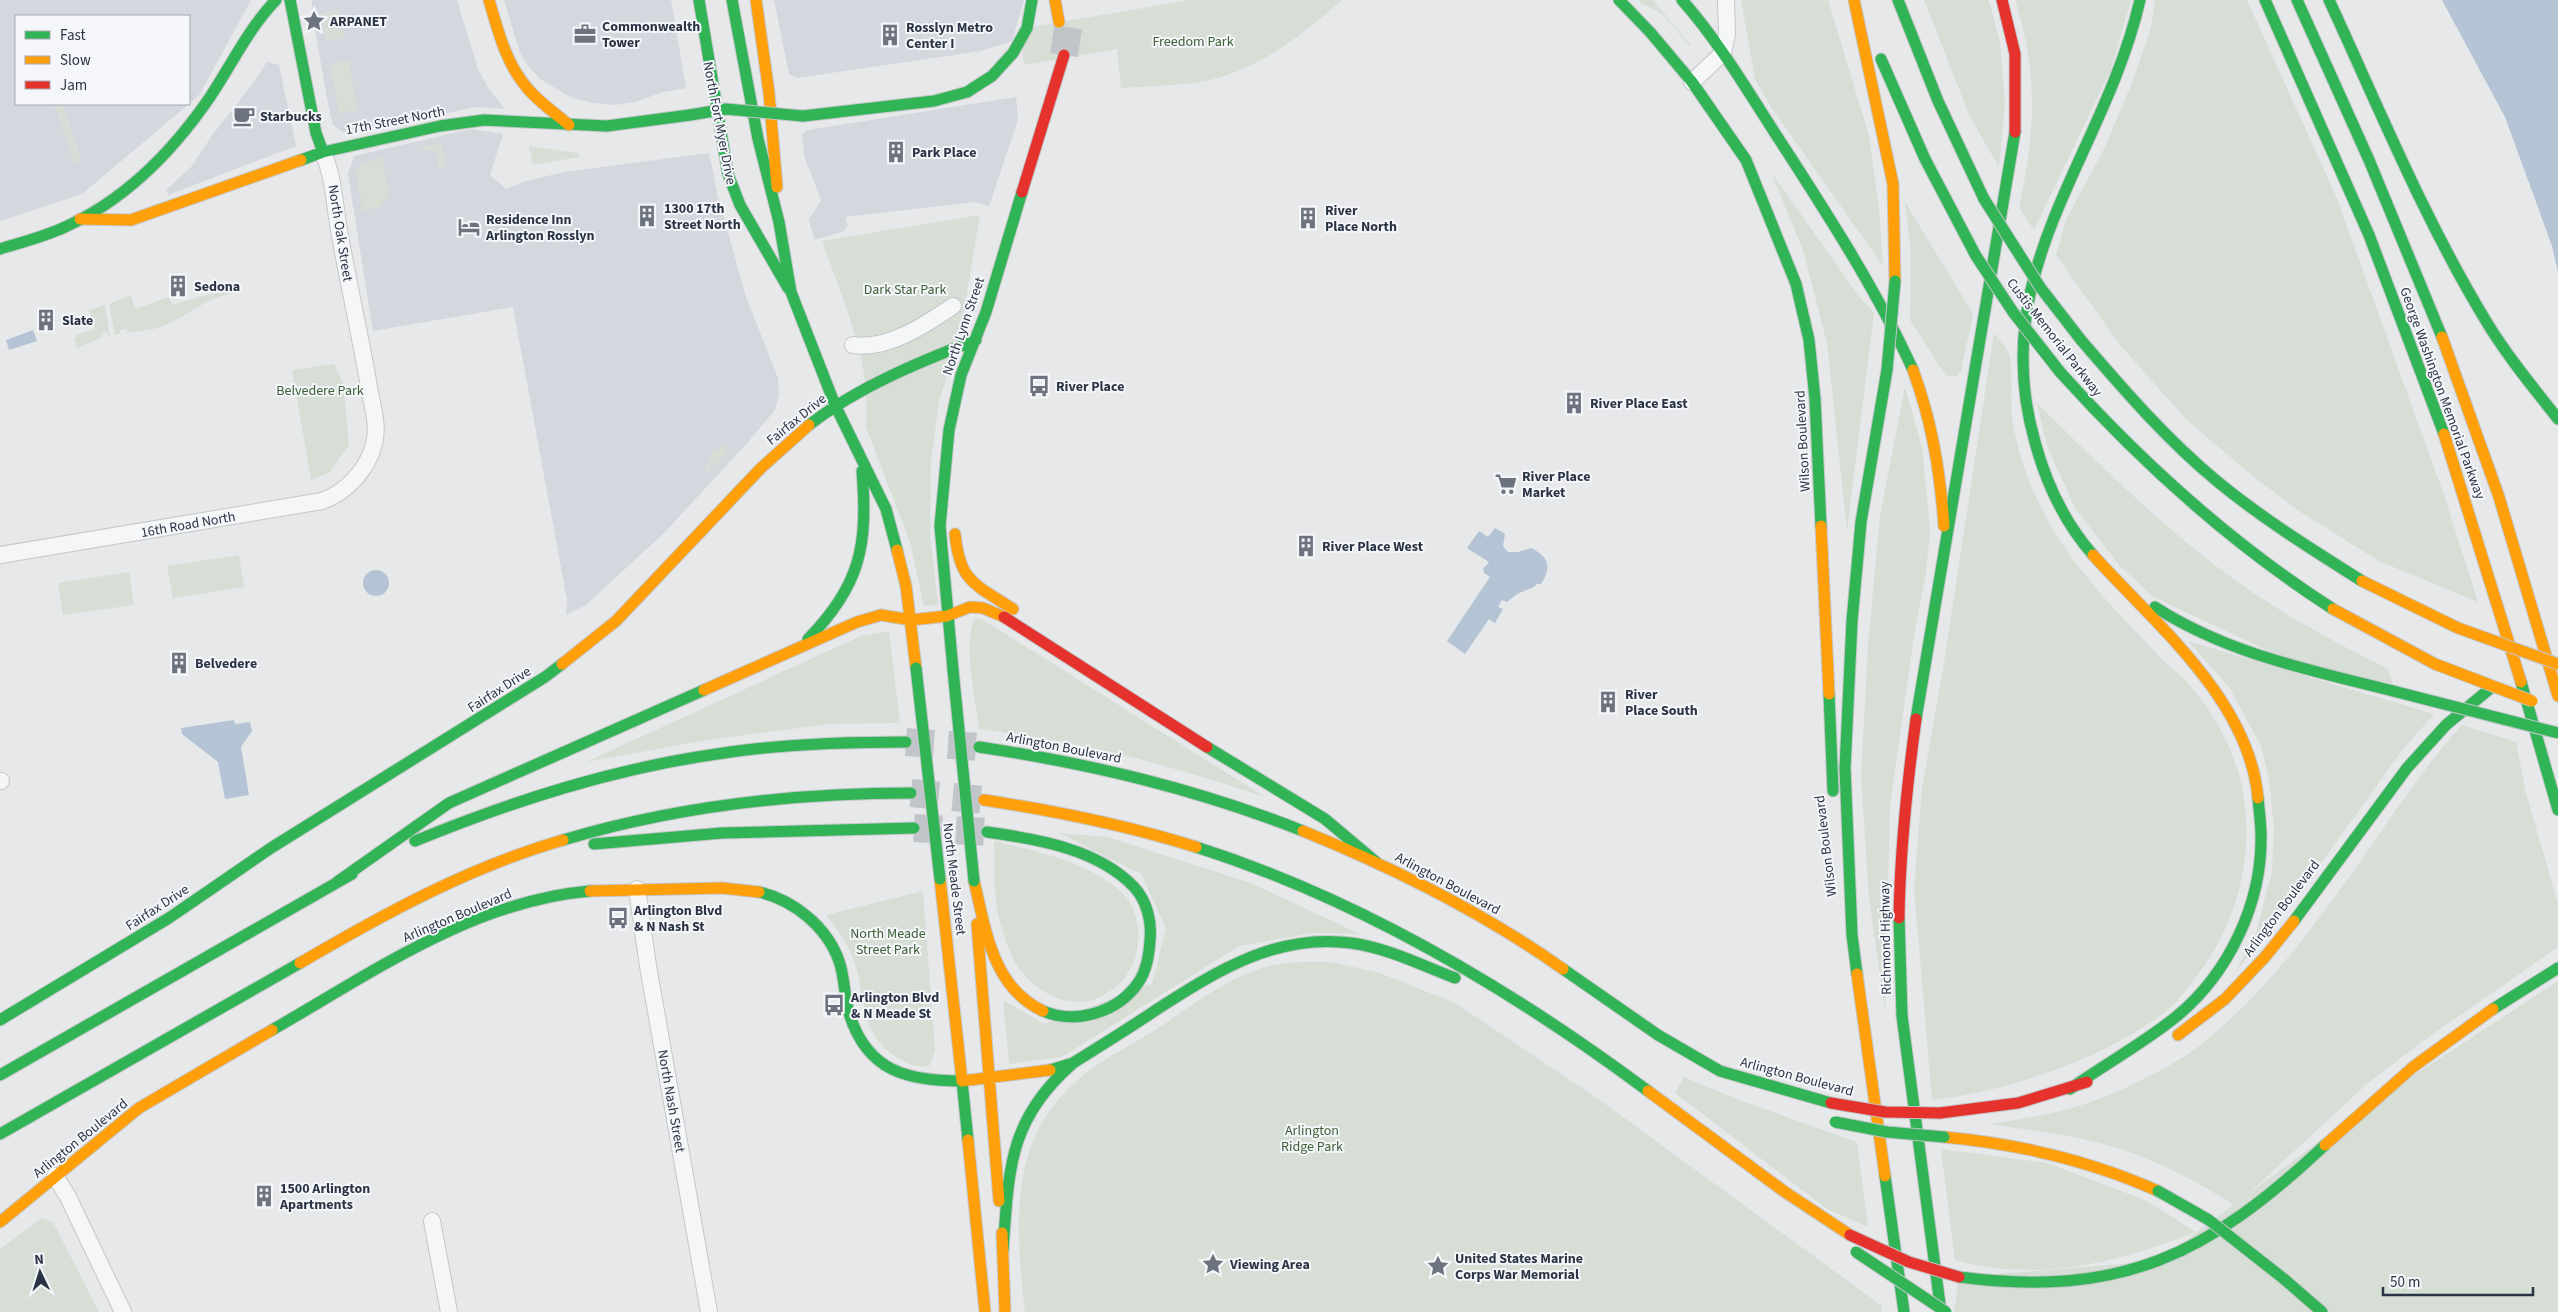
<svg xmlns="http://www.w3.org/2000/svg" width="2558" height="1312" font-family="'Source Sans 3',sans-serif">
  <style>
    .built { fill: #d4d7dd }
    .green { fill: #d6ded6 }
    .water { fill: #b4c4d5 }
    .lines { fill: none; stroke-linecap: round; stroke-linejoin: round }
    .highway-tunnel { stroke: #c1c4c9; stroke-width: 28; stroke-dasharray: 28 14; stroke-linecap: butt }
    .street-casing { stroke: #c4c6c8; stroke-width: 18 }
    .fast-casing { stroke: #c4c6c8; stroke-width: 13 }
    .slow-casing { stroke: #c4c6c8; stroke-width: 13 }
    .jam-casing { stroke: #c4c6c8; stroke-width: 13 }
    .street { stroke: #f5f6f7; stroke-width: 16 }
    .fast { stroke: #30b455; stroke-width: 11 }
    .slow { stroke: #ff9f0a; stroke-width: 11 }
    .jam { stroke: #e5322d; stroke-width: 11 }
    .fast-bridge-casing { stroke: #c2c5c8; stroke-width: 13; stroke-linecap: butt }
    .slow-bridge-casing { stroke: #c2c5c8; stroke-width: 13; stroke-linecap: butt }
    .jam-bridge-casing { stroke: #c2c5c8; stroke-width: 13; stroke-linecap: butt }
    .fast-bridge { stroke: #30b455; stroke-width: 11 }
    .slow-bridge { stroke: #ff9f0a; stroke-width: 11 }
    .jam-bridge { stroke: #e5322d; stroke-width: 11 }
    .labels { text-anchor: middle; stroke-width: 4; stroke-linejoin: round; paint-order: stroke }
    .poi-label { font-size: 14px; font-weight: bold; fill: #2b3445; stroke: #f4f6f9; text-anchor: start }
    .park-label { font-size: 14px; fill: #3f6138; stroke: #f4f6f9 }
    .street-label { font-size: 14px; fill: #2b3445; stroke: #f4f6f9 }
  </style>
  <rect width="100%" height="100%" fill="#e6e8ea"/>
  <path class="built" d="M0,0H251L200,94L189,104V16H16V104H189L82,194L0,221Z
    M312,0H457L478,69L489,89L505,109L476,107L368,129L343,132L333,125L329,109L312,12Z
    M504,0H671L686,88L663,92L635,102L615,105L594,103L572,98L540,79L528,66L520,53Z
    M774,0H1024L1012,41L981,51L797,78L789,74Z
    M267,62L279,65L296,146L168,195L166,190L192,166L213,134L251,86Z
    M1016,97L1018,120L989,206L975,202L845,217L848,226L842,232L814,240L809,220L821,200L804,156L802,134L808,130Z
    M471,129L503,134L490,175L506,189L523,182L564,172L709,153L718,197L746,297L778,378L779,394L775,410L749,441L664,533L586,605L566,615L567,600L513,307L373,331L348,174L354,156Z"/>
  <path class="green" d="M1190,0H1342C1302,35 1259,70 1205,81C1177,86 1148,86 1121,88L1117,49L1024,65L1020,29Z
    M1639,0H1653L1691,46H1689C1675,29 1664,9 1642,5Z
    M1741,0H1828L1869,136L1879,209L1883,266L1771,107L1755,79Z
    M1924,0H1988L1990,5L2000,42L2005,103L1999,167L1970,117Z
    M2015,0H2131L2111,69L2034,230L2019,208C2035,133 2039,74 2015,0Z
    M2155,0H2247L2336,196L2444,495L2478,602L2379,561L2302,513L2249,473L2187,420L2120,345L2056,255L2066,220L2105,147L2132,83L2151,28Z
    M339,10L344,38L326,41L321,13Z
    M349,61L357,110L339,114L330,64Z
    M54,104H63L82,161L74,163Z
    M442,143L445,168L439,169L436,150L423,151L422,146Z
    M529,146L578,153L579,157L533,165Z
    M382,157L389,193L381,207L362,211L356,170L363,163Z
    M1771,172L1858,295L1874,313L1847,531L1827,343L1803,250Z
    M1905,202L1973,314L1961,371L1957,376L1950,377L1942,370L1910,320L1911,253Z
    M980,215L961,330L939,401L931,461L930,533L938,605L924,606L910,542L866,427C872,361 843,301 822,241Z
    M232,285V293C207,298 191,313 170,323C156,330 142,331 127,333V329L120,330V334L115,335L109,304L131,295L135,309L169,297L172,305L225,290V287Z
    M105,305L110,336H108L107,332L101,333V338L77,348L74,339L77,338L76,335L95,329L89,310Z
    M1994,333C1998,339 2006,347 2009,354C2013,365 2010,402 2012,417C2017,453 2031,492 2050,524C2079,575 2122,617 2162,659C2172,669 2184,677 2192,688C2206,704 2219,725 2228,745C2264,822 2245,920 2191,983C2185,991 2179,1000 2171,1007C2113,1056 2007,1092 1932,1100L1914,889L1922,788L1944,663Z
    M334,364L343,383L349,445L330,472L311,480L292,370Z
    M1905,387L1922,447L1930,531L1926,573L1914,636L1890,806L1885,1010L1869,898L1861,777L1868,645L1880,516Z
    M2037,403C2105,470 2173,538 2252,592C2295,621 2341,645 2388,669L2393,684L2282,657L2153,597L2119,565L2075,508L2047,446Z
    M726,446L731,448L709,472L704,469L714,450Z
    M239,555L244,587L173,598L167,566Z
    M129,572L134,605L63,615L58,583Z
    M975,618L982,619L1265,797C1171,765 1078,741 979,729C976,701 962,643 975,618Z
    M889,631L900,723L830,724L707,740L586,762L861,636Z
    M2188,641L2434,714L2400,753L2302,890L2234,974L2255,937L2272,871L2274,829L2269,779L2261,746L2229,687Z
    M2462,725L2516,742L2526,793L2558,904V947L2420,1043L2368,1083L2235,1206C2200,1182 2144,1154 2103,1144C2066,1134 2027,1130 1989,1124C2022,1119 2054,1114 2085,1104C2118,1093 2176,1065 2203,1043C2261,996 2309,934 2352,873C2388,823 2420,771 2462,725Z
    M1059,833L1107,837L1251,883L1360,934L1313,933L1239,946L1062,1057L1009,1064L1003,1000L1044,1024L1152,984L1166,928L1141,874Z
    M994,841C1036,851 1098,864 1128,899C1134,907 1137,920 1138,931C1140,950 1133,971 1118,985C1085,1015 1047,1002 1020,970C1009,956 1002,931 998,913C993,891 995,865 994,841Z
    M923,891L935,1050L930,1065C917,1069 909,1064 898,1058C858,1034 867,998 854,961C848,944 837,929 826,915Z
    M1331,962L1380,973L1455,1003L1597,1098L1882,1306L1881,1312H1025C1018,1252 1011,1181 1040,1126C1050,1108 1066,1089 1081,1077C1103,1059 1128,1047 1152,1032C1185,1011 1219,983 1256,970C1279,961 1307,962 1331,962Z
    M2558,981V1312H1954L1959,1277L2158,1261L2364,1108Z
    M1684,1077L1739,1100L1857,1142L1868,1227L1827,1209L1675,1093Z
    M1941,1149L2047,1163L2145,1200L2196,1232C2116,1263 2039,1283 1955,1260Z
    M42,1218L53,1222L99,1312H0V1249Z"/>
  <path class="water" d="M2442,0H2558V272L2552,246L2505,117Z
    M33,330L37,341L9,350L6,340Z
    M1495,528L1505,534L1503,546L1508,552H1518L1531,548C1549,557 1552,567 1541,584H1537L1534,587L1517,594L1507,602L1502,600L1498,607L1503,609L1495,623L1489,619L1465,654L1447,641L1490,577L1484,573L1483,569L1489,562L1467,548L1479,531L1488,537Z
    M363 583a13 13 0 1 1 26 0a13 13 0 1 1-26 0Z
    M234,720L235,724L250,722L252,731L241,747L249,795L225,799L218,762L182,734L181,728Z"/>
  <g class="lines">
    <path class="highway-tunnel" d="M1064,55L1069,21
      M906,742L979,747
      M911,793L984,800
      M914,828L987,832"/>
    <g class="street-casing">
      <path id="street" d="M1692,82L1723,53L1727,34L1726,0
        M853,345C888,350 925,325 953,306
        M0,555L322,501C346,493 368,469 374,444C379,426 372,405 369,387C360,334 348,282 339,230C334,202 334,178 323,152
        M0,781H1
        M637,889L648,966L709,1312
        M55,1176L68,1197L123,1312
        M432,1221L449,1312"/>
    </g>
    <g class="fast-casing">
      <path id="fast" d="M290,0L316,133L323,152
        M699,0L728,174L740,205L788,288
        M732,0L758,139L779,222L791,292L835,405L886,509L897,550
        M1619,0L1650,32L1692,82L1746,160L1796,284L1809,340L1815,399L1821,526
        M1682,0C1722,45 1751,97 1784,147C1831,220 1877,291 1913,370
        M1898,0L1938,101L1984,199
        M2265,0L2369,235L2444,434
        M2297,0L2369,160L2442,337
        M2329,0C2379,108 2424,219 2486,321C2507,356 2533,387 2558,419
        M1881,59L1925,159L1976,256
        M803,116L934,101L967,92L992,76L1013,53L1027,28L1032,0
        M301,160L323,152L440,126L484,120L607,126L690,115
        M0,249C22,242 44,237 65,227C125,200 173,151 210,97C232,64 248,29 276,0
        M2081,340C2124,390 2167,440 2218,482C2263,519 2313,550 2362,581
        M2060,372C2142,463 2230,543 2333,609
        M809,425C858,387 919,362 976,340
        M2093,555C2065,523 2046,483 2035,442C1985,269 2104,157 2140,0
        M2155,607C2228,654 2310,670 2393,691
        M808,639C861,585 868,545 862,471
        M953,670L940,526L949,430L961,375L986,312L1022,192
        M2521,682L2558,810
        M1829,694L1833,791
        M1916,719L2015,132
        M979,747C1092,764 1197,789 1303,831
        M1207,747L1325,819L1376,862
        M987,832C1037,839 1098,849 1134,887C1147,901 1152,922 1150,940C1149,955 1147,970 1138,983C1118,1012 1076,1025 1043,1011
        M563,840C677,806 792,793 911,793
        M415,841C513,801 612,769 717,754C780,744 843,742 906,742
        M594,844L722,833L914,828
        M1196,847C1360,899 1511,989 1648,1091
        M337,882L449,803L704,690
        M759,892C794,900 827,927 839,961C845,978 844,996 849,1013C867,1072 908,1081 962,1081L968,1140
        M1899,918L1902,1016L1941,1312
        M2294,921L2407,768L2446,725L2492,687
        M1563,969L1658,1035L1720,1071L1831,1103
        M1857,974L1852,935L1845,768L1852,621L1861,522L1887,370
        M2493,1009L2558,968
        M0,1020L169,918L271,848L545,677L562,664
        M272,1030C372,973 472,901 590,891
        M1050,1070L1073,1063C1102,1045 1131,1027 1159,1008C1218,970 1278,933 1351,943C1388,948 1421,965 1455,978
        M0,1075L352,874
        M2070,1089C2105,1064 2144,1043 2177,1016C2229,973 2262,903 2261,836C2261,823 2259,810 2258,798
        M0,1134L300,963
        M1885,1176L1904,1312
        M1003,1250C1009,1170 1008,1120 1072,1064
        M1959,1277C2122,1298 2208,1255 2325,1145
        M2284,1279L2322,1312"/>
    </g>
    <g class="slow-casing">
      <path id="slow" d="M489,0C498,31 506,64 528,89C540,103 555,113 569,125
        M756,0L769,93L777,187
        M1055,0L1059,22
        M1854,0L1893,184L1895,281
        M80,219L131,220L301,160
        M2442,337L2499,497L2558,696
        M1913,370C1932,422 1940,471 1944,526
        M2444,434L2521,682
        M1821,526L1829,694
        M955,534C960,583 975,584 1013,609
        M897,550L906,586L916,668
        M2093,555C2155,624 2249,699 2258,798
        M562,664L616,621L761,468L809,425
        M704,690L857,622L881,615L911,620L947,616L970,607L983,608L1004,617
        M984,800C1056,811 1126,825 1196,847
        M1303,831C1394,868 1484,913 1563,969
        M940,879L962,1081L1050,1070
        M974,881C986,930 992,987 1043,1011
        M590,891L722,888L759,892
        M977,924L999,1201
        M300,963C384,914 469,867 563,840
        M1857,974L1885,1176
        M2178,1035L2225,999L2265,957L2294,921
        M1648,1091L1785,1192L1850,1235
        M1944,1137C2019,1144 2089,1160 2158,1191
        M968,1140L985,1312
        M2325,1145L2413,1067L2493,1009
        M0,1222L139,1108L272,1030
        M1002,1233L1005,1312"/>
    </g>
    <g class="jam-casing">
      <path id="jam" d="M2002,0L2015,54V132
        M1022,192L1064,55
        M1004,617L1207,747
        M1899,918C1900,851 1907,785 1916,719
        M1940,1113L2018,1103L2087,1082"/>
    </g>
    <use href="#street" class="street"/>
    <use href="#fast" class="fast"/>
    <use href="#slow" class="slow"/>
    <use href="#jam" class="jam"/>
    <g class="fast-bridge-casing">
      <path id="fast-bridge" d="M690,115L726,109L803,116
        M1984,199L2040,287L2081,340
        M1976,256L2013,312L2060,372
        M1887,370L1895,281
        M916,668L940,879
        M953,670L974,881
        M2393,691L2558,733
        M1835,1122L1887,1132L1944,1137
        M2158,1191L2209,1220L2284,1279
        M1856,1252L1946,1312"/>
    </g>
    <g class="slow-bridge-casing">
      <path id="slow-bridge" d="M2362,581L2458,628L2558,664
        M2333,609L2435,664L2532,701"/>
    </g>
    <g class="jam-bridge-casing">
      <path id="jam-bridge" d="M1831,1103L1885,1112L1940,1113
        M1850,1235L1909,1262L1959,1277"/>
    </g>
    <use href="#fast-bridge" class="fast-bridge"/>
    <use href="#slow-bridge" class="slow-bridge"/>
    <use href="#jam-bridge" class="jam-bridge"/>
  </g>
  <defs>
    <g id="sight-bare" transform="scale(1.725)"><path d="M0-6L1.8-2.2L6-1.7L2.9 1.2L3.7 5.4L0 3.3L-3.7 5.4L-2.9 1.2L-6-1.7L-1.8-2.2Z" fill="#6c737f" stroke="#f4f6f9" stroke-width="2.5" paint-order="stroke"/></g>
    <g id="office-bare" transform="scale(1.725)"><path d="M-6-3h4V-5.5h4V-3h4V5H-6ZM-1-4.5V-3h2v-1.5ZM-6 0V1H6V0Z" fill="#6c737f" stroke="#f4f6f9" stroke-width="2.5" paint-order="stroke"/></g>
    <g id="building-bare" transform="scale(1.725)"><path d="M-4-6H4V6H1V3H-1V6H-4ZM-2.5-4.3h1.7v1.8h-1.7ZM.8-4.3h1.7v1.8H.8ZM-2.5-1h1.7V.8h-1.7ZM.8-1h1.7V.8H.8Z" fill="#6c737f" stroke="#f4f6f9" stroke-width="2.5" paint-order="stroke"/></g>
    <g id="cafe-bare" transform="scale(1.725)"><path d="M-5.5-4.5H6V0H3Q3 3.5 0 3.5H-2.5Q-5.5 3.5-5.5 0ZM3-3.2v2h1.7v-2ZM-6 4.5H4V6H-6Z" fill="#6c737f" stroke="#f4f6f9" stroke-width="2.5" paint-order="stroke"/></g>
    <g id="hotel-bare" transform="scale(1.725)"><path d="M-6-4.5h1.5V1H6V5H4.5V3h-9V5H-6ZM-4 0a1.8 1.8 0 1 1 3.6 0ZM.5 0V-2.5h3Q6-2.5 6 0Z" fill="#6c737f" stroke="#f4f6f9" stroke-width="2.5" paint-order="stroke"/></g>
    <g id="bus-bare" transform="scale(1.725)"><path d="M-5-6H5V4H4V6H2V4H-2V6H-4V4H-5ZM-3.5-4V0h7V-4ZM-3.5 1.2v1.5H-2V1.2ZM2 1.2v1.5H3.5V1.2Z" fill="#6c737f" stroke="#f4f6f9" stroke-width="2.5" paint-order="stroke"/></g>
    <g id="supermarket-bare" transform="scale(1.725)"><path d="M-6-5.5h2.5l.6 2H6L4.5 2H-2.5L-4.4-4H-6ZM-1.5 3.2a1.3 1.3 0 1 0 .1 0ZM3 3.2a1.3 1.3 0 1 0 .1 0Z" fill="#6c737f" stroke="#f4f6f9" stroke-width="2.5" paint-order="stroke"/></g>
  </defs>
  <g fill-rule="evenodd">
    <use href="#sight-bare" x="314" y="21"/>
    <use href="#office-bare" x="585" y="34"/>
    <use href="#building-bare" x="890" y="35"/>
    <use href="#cafe-bare" x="244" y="116"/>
    <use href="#building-bare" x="896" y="152"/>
    <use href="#building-bare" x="647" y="216"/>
    <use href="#building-bare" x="1308" y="218"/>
    <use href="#hotel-bare" x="469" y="227"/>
    <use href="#building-bare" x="178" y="286"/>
    <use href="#building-bare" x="46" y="320"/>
    <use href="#bus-bare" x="1039" y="386"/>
    <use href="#building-bare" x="1574" y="403"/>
    <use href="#supermarket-bare" x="1506" y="484"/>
    <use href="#building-bare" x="1306" y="546"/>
    <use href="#building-bare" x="179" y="663"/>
    <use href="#building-bare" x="1608" y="702"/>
    <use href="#bus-bare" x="618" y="918"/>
    <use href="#bus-bare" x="834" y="1005"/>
    <use href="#building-bare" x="264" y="1196"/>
    <use href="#sight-bare" x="1213" y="1264"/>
    <use href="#sight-bare" x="1438" y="1266"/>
  </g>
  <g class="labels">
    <g class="poi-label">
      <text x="330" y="26">ARPANET</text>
      <text x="602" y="31">Commonwealth<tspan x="602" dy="16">Tower</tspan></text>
      <text x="906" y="32">Rosslyn Metro<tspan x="906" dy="16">Center I</tspan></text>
      <text x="260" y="121">Starbucks</text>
      <text x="912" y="157">Park Place</text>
      <text x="664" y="213">1300 17th<tspan x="664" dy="16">Street North</tspan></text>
      <text x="1325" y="215">River<tspan x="1325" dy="16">Place North</tspan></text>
      <text x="486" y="224">Residence Inn<tspan x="486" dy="16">Arlington Rosslyn</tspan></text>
      <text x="194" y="291">Sedona</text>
      <text x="62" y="325">Slate</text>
      <text x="1056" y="391">River Place</text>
      <text x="1590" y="408">River Place East</text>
      <text x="1522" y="481">River Place<tspan x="1522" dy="16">Market</tspan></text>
      <text x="1322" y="551">River Place West</text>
      <text x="195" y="668">Belvedere</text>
      <text x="1625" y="699">River<tspan x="1625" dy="16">Place South</tspan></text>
      <text x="634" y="915">Arlington Blvd<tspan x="634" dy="16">&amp; N Nash St</tspan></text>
      <text x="851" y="1002">Arlington Blvd<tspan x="851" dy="16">&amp; N Meade St</tspan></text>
      <text x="280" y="1193">1500 Arlington<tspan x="280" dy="16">Apartments</tspan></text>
      <text x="1455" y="1263">United States Marine<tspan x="1455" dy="16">Corps War Memorial</tspan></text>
      <text x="1230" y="1269">Viewing Area</text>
    </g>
    <g class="park-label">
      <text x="1193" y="46">Freedom Park</text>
      <text x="905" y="294">Dark Star Park</text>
      <text x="320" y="395">Belvedere Park</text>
      <text x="888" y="938">North Meade<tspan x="888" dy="16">Street Park</tspan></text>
      <text x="1312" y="1135">Arlington<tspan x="1312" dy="16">Ridge Park</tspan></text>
    </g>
    <g class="street-label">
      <text transform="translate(395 120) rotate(-11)" y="5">17th Street North</text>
      <text transform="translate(720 123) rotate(79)" y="5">North Fort Myer Drive</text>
      <text transform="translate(341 233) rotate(81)" y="5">North Oak Street</text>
      <text transform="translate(963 326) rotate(-71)" y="5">North Lynn Street</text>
      <text transform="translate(2055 337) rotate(52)" y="5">Custis Memorial Parkway</text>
      <text transform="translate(2443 393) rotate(70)" y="5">George Washington Memorial Parkway</text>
      <text transform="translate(796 419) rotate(-39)" y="5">Fairfax Drive</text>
      <text transform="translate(1802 441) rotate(-93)" y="5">Wilson Boulevard</text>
      <text transform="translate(188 524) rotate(-10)" y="5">16th Road North</text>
      <text transform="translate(499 689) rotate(-33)" y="5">Fairfax Drive</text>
      <text transform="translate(1064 747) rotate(11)" y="5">Arlington Boulevard</text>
      <text transform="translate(1825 846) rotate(-97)" y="5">Wilson Boulevard</text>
      <text transform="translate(955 879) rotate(83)" y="5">North Meade Street</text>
      <text transform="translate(1448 883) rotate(28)" y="5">Arlington Boulevard</text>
      <text transform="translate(157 907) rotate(-33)" y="5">Fairfax Drive</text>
      <text transform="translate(2281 908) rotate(-53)" y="5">Arlington Boulevard</text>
      <text transform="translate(457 915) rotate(-23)" y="5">Arlington Boulevard</text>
      <text transform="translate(1885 938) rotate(-91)" y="5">Richmond Highway</text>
      <text transform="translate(1797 1076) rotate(15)" y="5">Arlington Boulevard</text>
      <text transform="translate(672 1101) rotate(80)" y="5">North Nash Street</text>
      <text transform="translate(80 1138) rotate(-39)" y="5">Arlington Boulevard</text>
    </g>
  </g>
  <rect x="15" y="15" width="175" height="90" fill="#f4f6f9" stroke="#a4a8b1"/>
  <rect x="25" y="31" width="25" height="8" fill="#30b455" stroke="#a4a8b1"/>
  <text x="60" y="40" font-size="15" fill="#2b3445">Fast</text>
  <rect x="25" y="56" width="25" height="8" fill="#ff9f0a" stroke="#a4a8b1"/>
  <text x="60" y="65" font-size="15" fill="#2b3445">Slow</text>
  <rect x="25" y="81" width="25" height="8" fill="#e5322d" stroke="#a4a8b1"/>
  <text x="60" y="90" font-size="15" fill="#2b3445">Jam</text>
  <g transform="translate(40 1272) rotate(356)" stroke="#f4f6f9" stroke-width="4" paint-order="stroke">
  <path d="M0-4L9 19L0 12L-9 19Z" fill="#2b3445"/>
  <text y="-8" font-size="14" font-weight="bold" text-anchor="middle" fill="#2b3445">N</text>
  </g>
  <path d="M2383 1287v8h150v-8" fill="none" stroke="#2b3445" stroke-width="2.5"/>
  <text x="2390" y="1287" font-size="15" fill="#2b3445" stroke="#f4f6f9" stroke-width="4" paint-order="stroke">50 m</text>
</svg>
